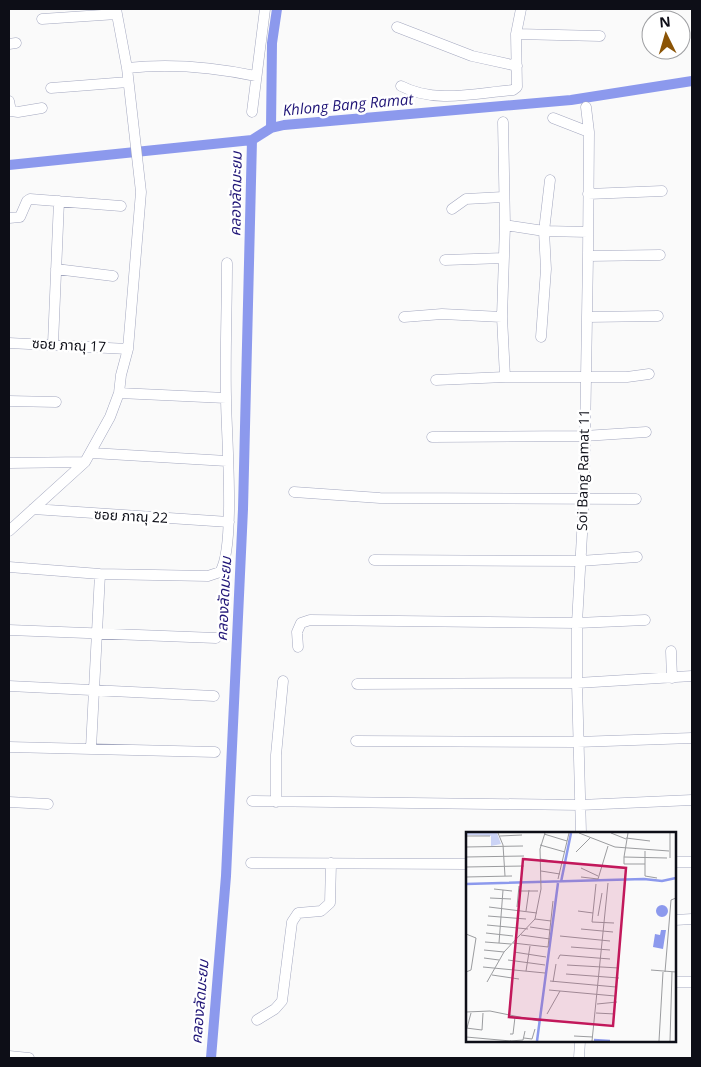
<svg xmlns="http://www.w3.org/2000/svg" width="701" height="1067" font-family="'Open Sans','Noto Sans Thai',sans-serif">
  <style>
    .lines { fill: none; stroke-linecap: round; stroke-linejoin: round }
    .canal { stroke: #8c99ed; stroke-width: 10 }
    .street-casing { stroke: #a3a7bf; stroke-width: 11 }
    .street { stroke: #fff; stroke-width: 10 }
    .labels { text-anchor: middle; stroke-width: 5; stroke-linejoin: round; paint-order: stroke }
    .street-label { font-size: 14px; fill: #0d0e17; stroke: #fff }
    .water-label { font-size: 15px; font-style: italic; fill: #201577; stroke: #fff }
    .inset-river { fill: none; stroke: #8c99ed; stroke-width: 2.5 }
    .inset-road { fill: none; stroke: #9b9c9f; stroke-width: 1 }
    .view { fill: #c2185b; fill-opacity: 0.15; stroke: #c2185b; stroke-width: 2.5 }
    .inset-edge { fill: none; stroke: #0d0e17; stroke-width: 2.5 }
  </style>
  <rect width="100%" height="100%" fill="#fafafa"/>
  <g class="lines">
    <path class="canal" d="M271,128L272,43L277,9
      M9,165L252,140L271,128L284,125L571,100L692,81
      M211,1058L226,876L243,509L252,140"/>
    <g class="street-casing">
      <path id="street" d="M42,19L117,14
        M397,27L472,56L517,66
        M516,34L600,36
        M9,44L16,43
        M127,68C171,63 213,67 256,76
        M401,86C435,104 476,93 513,90L517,87L516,34L521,9
        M51,88L128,82
        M9,101L11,111L18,112L42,108
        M252,112L265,9
        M553,118L589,132
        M503,122L505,225L502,317L505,377H627L649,374
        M588,194L662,191
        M452,209L466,199L503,197
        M9,218L20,217L27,201L30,199L121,206
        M505,225L544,231L588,232
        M588,256L660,255
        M445,260L504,258
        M56,269L113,276
        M404,317L442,314L502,317
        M587,317L658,316
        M541,337L546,269L544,231L550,180
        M9,343L128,349
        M53,344L59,201
        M436,380L505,377
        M119,393L226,398
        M9,401L56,402
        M432,437L584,436L646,432
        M92,453L227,461
        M9,463L85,462
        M294,492L380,498L636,499
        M33,509L229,522
        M9,531L85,462L110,417L119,393L121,375L128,349L141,192L127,68L116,9
        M374,560L580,561L637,557
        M9,567L100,574L208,576L220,572C236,547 226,432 226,397C225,352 227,308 227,263
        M9,630L216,638
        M298,647L297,632L301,623L310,620L577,623L645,620
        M671,651L672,678
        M357,684L577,683L692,676
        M9,686L214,696
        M356,741L577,742L692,738
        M9,747L215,752
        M91,748L100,574
        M252,801L580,805L692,800
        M9,802L48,804
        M276,802V755L283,681
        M581,833L577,683V623L584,499L588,256L589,132L586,107
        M675,862H692
        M251,863L467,864
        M675,920L692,919
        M675,982H692
        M257,1020L275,1009L282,1001L292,922L298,913L321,911L330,903L331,863
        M9,1056L29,1058
        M579,1058L580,1041"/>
    </g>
    <use href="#street" class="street"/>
  </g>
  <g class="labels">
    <g class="street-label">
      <text transform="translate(69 345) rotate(3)" y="5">ซอย ภาณุ 17</text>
      <text transform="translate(583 470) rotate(-89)" y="5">Soi Bang Ramat 11</text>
      <text transform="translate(131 516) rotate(3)" y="5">ซอย ภาณุ 22</text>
    </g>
    <g class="water-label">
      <text transform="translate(348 105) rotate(-5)" y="5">Khlong Bang Ramat</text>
      <text transform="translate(236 194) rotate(-89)" y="5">คลองลัดมะยม</text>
      <text transform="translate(224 599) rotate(-87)" y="5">คลองลัดมะยม</text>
      <text transform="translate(200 1002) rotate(-85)" y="5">คลองลัดมะยม</text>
    </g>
  </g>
  <g transform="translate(466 832)">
    <rect width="210" height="210" fill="#fafafa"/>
    <path d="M0,1H31L35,12L25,14V4L0,3Z" fill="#cbd3f6"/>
    <path d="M190 79a6 6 0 1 1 12 0a6 6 0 1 1-12 0ZM195,98H200L197,117L187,115L189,102L194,103Z" fill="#8c99ed"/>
    <path class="inset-river" d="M95,50L105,1M0,52L178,47L196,49L210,46M128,208L144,209M71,209L92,51"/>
    <path class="inset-road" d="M32,1L37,13L39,44M113,1L149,15L203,19M145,1L160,7M162,1L158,25L201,26M78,2L101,9M0,4H24M34,4L56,3M160,6L184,9M74,13L99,20M0,15L57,14M179,19V44L191,46M110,20L124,6M0,25L58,24M158,25V32H179M204,26V1M74,27L96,31M0,35L58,34M115,36L132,44M75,39L94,42M0,45L46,44M115,45L132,47L142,14M92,47L103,1M130,52L126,90L148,91M28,57L46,59M52,59H72M24,66L45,67M23,75L71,81M51,75L53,54M60,79L63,58M112,79L127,81M22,84L60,87M132,84L136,61M69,87L85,89M21,93L62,97M64,95L84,98M115,97L147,100M20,101L47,104M0,102L10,106L5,138L0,140M55,103L84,107M94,104L144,109M19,110L45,112M33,111L37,58M47,111L82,115L87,69M105,115L144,118M18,118L38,120M48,120L80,125M18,126L33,128M92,127L94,123L144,127M42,128L79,133M101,133L153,136M17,135L79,141M185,138L210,140M60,139L64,114M199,140L205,68L210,66M100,142L153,146M26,143L53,147M84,149L150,155M21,150L38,120L69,87L75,57L74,17L79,1M87,150L90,132M83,158L149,164M131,172L151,170M0,180L24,179L73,189M130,181L149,182M81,182L94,159M0,196L16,198L17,181M1,196L5,181M44,202H47L49,185M108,204L127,205M0,205L45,209M58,206L66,207L69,197M44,209L57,208L59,199M126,209L142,51M193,209L197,140M204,209L206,140"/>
    <path class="view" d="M57,27L160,36L147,194L43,185Z"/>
    <rect width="210" height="210" class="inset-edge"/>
  </g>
  <rect width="701" height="1067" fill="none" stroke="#0d0e17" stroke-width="20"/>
  <g transform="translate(666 35) rotate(355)"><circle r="24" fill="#ffffff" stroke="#9e9fa2"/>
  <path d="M0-4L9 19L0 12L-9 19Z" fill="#8b5406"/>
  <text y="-8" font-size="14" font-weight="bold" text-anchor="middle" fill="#0d0e17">N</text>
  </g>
</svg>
